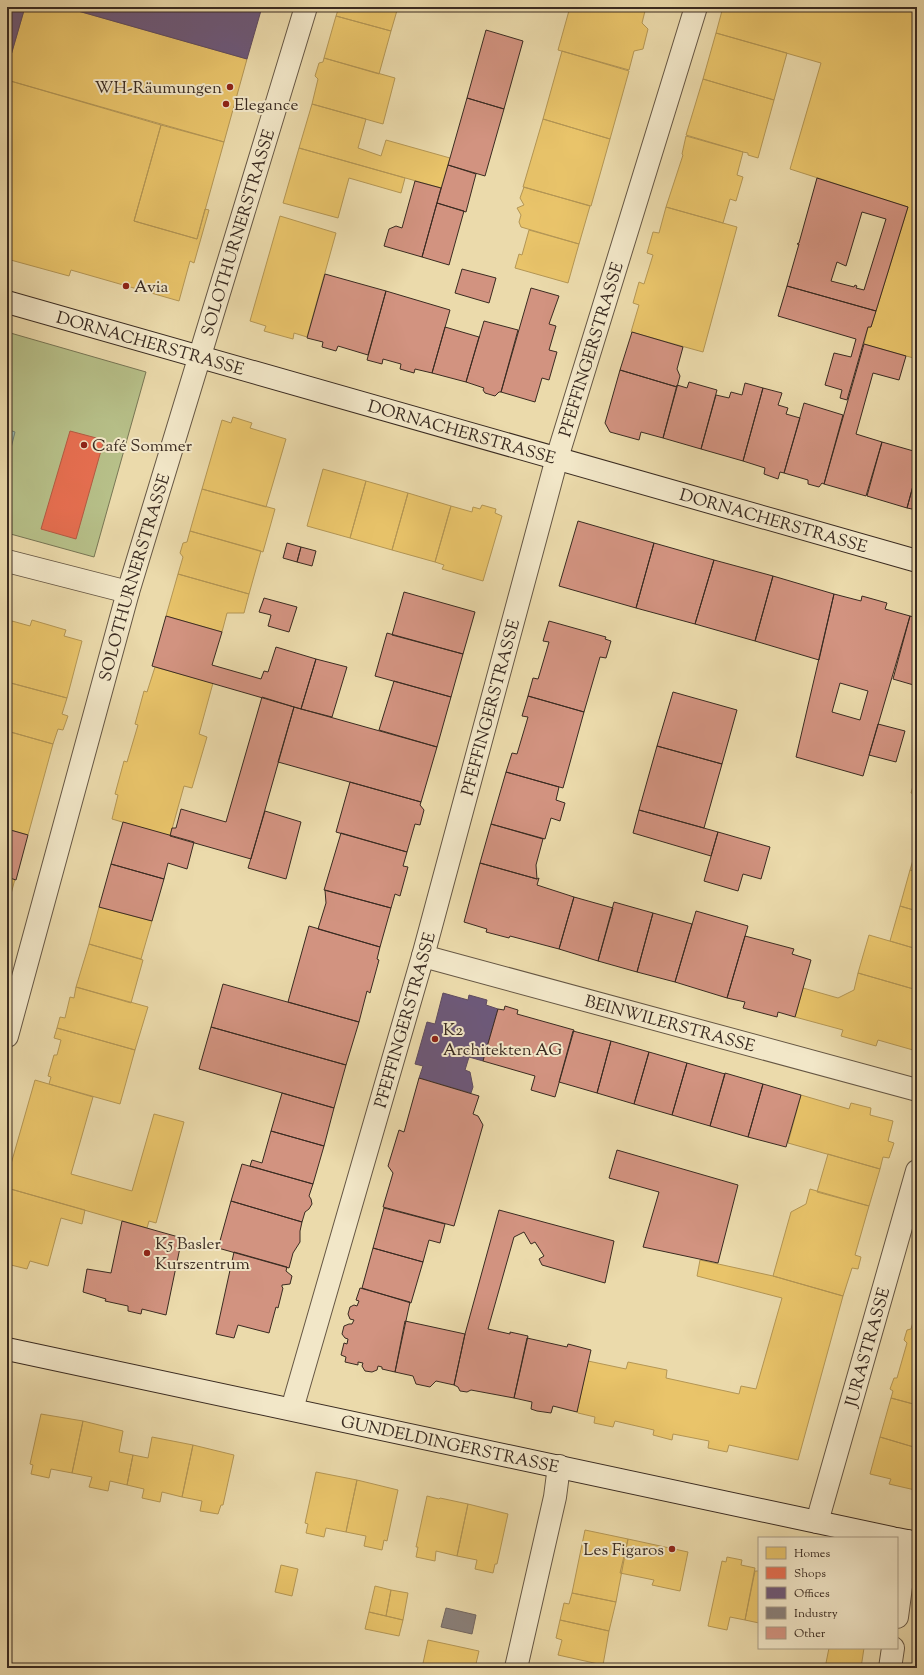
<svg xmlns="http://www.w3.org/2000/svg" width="924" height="1675" font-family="'Sorts Mill Goudy',serif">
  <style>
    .green { fill: #b7c089; stroke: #787655 }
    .water { fill: #99baaf; stroke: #738176 }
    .homes { fill: #e9c46a; stroke: #b49654 }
    .shops { fill: #e76f51; stroke: #b35b43 }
    .offices { fill: #6d597a; stroke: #5e4b5f }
    .industry { fill: #8a817c; stroke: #726761 }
    .building { fill: #d29380; stroke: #3a2b21; fill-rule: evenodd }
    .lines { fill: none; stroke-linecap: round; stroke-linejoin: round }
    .minor-casing { stroke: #665744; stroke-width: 24 }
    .secondary-casing { stroke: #3a2b21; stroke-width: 24 }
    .minor { stroke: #f2e7c8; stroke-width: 22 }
    .secondary { stroke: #f2e7c8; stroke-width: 22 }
    .poi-dot { fill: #8f2418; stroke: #f2e7c8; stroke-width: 1.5 }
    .labels { text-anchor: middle; stroke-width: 4; stroke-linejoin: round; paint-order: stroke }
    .poi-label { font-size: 17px; fill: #3a2b21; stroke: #f2e7c8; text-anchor: start }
    .street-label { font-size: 17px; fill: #3a2b21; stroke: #f2e7c8 }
  </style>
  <rect width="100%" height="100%" fill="#ebdaab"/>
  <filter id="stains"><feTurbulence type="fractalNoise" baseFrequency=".005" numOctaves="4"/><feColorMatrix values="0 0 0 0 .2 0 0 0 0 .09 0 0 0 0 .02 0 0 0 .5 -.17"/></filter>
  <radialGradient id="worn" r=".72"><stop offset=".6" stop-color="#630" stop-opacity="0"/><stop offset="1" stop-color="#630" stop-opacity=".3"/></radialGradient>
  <path class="green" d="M7,332L146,372L94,557L7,533Z"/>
  <path class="water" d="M7,429L15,432L9,456H7Z"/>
  <path class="homes" d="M25,7H64L247,59L224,142L7,80V69Z
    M339,7H398L391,31L336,16Z
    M570,7H646L642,23L648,29L643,49L634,51L629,70L558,50Z
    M723,7H917V359L864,344L868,327H871L908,207L790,169L821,63L716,33Z
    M336,16L391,31L379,74L324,58Z
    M716,33L787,53L774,100L703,79Z
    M562,51L629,71L610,139L543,119Z
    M324,58L395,78L383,124L312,104L318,79L315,76L319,63L323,62Z
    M703,79L774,100L758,158L748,155V153L743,152L686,135Z
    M7,80L161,125L134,221L197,239L205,209L209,210L194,263L190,261L179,301L71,270L69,276L7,259Z
    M312,104L366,119L358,148L381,156L386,140L450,158L441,188L299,148Z
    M543,119L610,139L591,206L523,187Z
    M161,125L224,142L197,239L134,221Z
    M686,136L743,152L737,175L743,177L736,201L730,199L723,223L666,207L683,155L682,154Z
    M299,148L405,178L401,193L349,178L338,218L283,203Z
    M524,187L590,206L579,244L521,227L519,222L521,215L517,208L524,205L520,198Z
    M666,207L737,227L703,352L631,332L639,305L633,303L639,282L644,284L653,255L647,253L653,232L659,233Z
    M280,216L336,233L307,337L294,333L293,339L264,331L266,326L250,321Z
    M529,230L579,244L568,283L515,268L519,254L522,255Z
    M233,417L252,423L250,428L286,439L266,507L202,489L222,420L231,423Z
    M323,469L366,481L350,538L307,526Z
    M366,481L408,493L392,550L350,538Z
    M202,489L275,509L263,552L190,531Z
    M408,493L451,506L435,562L392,550Z
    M482,505L496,509L495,513L502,516L483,581L442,569L444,565L435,562L451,506L472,512L473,507L480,509Z
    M190,531L261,551L249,594L178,574L183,557L180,553L183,543L187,542Z
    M178,574L249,594L244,613H227L222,632L166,616Z
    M32,620L66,630L64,636L82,641L67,698L7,682V638L12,621L30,626Z
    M155,667L213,683L199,734L207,737L192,788L184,786L170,836L112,819L118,795L115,794L124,761L127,762L138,725L135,724L144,691L147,692Z
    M7,682L67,698L62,714L68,716L63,730L58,729L53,744L7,731Z
    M7,731L53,744L28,835L7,829Z
    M917,772V795L911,793Z
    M917,847V872L910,870Z
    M910,870L917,872V911L900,906Z
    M7,877L15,879L11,894L7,893Z
    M900,906L917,911V949L890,941Z
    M99,907L152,921L141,959L89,944Z
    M869,935L917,949V990L858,973Z
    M89,944L143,960L131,1003L76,987Z
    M858,973L917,990V1038L913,1050L878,1040L876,1046L841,1036L843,1030L795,1017L803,988L838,998L854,990Z
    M76,987L148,1007L135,1050L57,1028L60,1017L65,1018L70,997L74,998Z
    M57,1028L135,1050L120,1104L49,1084L51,1077L48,1076L54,1055H57L61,1040L54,1038Z
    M35,1080L93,1097L71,1174L132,1191L154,1114L184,1122L156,1223L149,1221L147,1228L7,1188V1178Z
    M801,1095L849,1109L851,1103L871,1108L870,1115L893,1121L888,1141L894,1143L889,1158L883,1157L880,1169L788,1143Z
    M828,1154L880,1169L869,1206L817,1192Z
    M7,1188L85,1210L82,1224L61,1218L48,1266L30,1261L27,1269L7,1264Z
    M810,1189L869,1206L855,1255L861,1257L858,1269L852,1268L843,1296L773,1276L791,1212L806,1204Z
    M700,1260L773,1276L843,1296L798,1460L729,1445L727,1452L708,1448L709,1441L673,1434L672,1440L653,1435L654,1430L615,1421L613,1427L594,1423L595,1417L578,1413L577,1412L588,1361L626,1369L628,1362L667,1370L666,1378L739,1394L741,1386L756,1389L782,1298L697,1276Z
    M917,1308V1323L913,1322Z
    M913,1322L917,1323V1405L891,1398L893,1391L890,1389L894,1378H897L907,1343L904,1340L907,1330L911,1329Z
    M891,1398L917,1405V1448L880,1437Z
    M41,1414L83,1421L72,1473L51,1469L49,1478L31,1474L33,1465L30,1464Z
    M83,1421L123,1431L119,1452L133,1455L127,1485L110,1481L108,1491L89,1487L92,1477L72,1473Z
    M152,1437L193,1445L182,1497L162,1492L160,1502L142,1498L144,1489L127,1485L133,1455L148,1458Z
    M880,1437L917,1448V1485L915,1490L889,1484L891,1479L870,1474Z
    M193,1445L234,1455L223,1505H221L218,1514L200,1511L202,1501L182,1497Z
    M316,1472L357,1480L346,1532L326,1528L324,1537L306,1533L308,1524L305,1523Z
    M357,1480L398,1490L387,1541L384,1540L382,1550L364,1546L366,1536L346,1532Z
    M427,1496L439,1499L440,1498L468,1504L457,1556L436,1551L435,1561L416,1557L418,1547H416Z
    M468,1504L508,1514L497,1564H495L493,1573L475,1569L477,1560L457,1556Z
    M585,1530L628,1539L616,1602L572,1593Z
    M628,1539L688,1552L680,1591L652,1585L654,1580L620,1573Z
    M727,1557L742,1560L741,1565L755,1568L745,1620L730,1617L727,1630L708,1626L722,1561L726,1562Z
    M281,1565L298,1569L292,1596L275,1592Z
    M755,1571H759V1623L745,1620Z
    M375,1586L391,1590L386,1616L369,1612Z
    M391,1590L408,1593L403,1620L386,1616Z
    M572,1593L616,1602L609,1631L560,1620L564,1603L569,1604Z
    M369,1612L403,1620L399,1636L365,1629Z
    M560,1620L609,1631L603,1665L558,1655L562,1640L556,1638Z
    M428,1640L479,1651L475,1668H422Z
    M829,1648H864L861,1668H825Z"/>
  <path class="shops" d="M70,431L104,440L76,539L41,529Z"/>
  <path class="offices" d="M7,7H25L7,69Z
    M64,7H262L247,59Z
    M443,993L468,1000L469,995L487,1000L486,1005L498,1009L483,1061L469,1057L465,1070L470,1072L473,1087L471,1093L419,1078L423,1066L415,1064L427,1022L435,1024Z"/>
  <path class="industry" d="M446,1608L476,1615L472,1634L441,1627Z"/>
  <path class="building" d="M486,30L523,41L504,109L467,98Z
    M467,98L504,109L485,176L448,165Z
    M448,165L476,174L466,212L437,203Z
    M817,178L908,207L876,311L787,286L799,244H797L799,243ZM862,212L886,219L864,290L856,288L857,286L855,285L854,287L831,281L837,262L846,266Z
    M415,181L441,188L422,257L384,246L389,229L396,226L402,228Z
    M437,203L464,211L449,265L422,257Z
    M462,269L496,278L489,303L455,293Z
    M325,274L386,291L368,355L338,346L336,351L322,347L323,342L307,338Z
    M787,286L876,311L871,327H868L847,400L840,398L842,390L825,385L834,353L851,357L856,339L778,316Z
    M531,288L559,296L549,324L556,326L549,350L557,352L549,380L542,378L535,402L501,392Z
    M386,291L450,310L432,373L415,369L414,373L400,369L401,364L383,359L382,364L367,360Z
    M484,321L518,330L501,392H499L495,396L485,393L483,390L484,388L466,382Z
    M445,327L479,337L466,382L432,373Z
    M632,332L683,347L677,369L680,376L677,387L620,370Z
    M864,344L906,356L899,380L873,373L856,434L882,442L866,496L824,484Z
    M620,370L677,387L663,438L641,432L639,440L610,432L605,423Z
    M689,382L717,390L701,449L663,438L677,385L687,388Z
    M745,383L763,388L743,461L701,449L716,395L729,398L731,392L742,395Z
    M763,388L782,393L778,405L788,408L786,414L800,418L784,473L780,472L778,479L764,474L765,468L743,461Z
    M804,403L843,415L824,484L822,483L819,487L808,484V480L784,473Z
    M882,442L917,452V471L907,508L867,496Z
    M917,471V510L907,508Z
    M578,521L654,543L636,608L559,586Z
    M287,543L301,547L297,562L283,558Z
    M654,543L714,560L695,624L636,608Z
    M301,547L316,551L312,566L297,562Z
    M714,560L773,576L755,641L695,624Z
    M773,576L834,594L819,660L755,641Z
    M404,592L475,612L463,654L392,635Z
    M834,594L861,601L862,596L887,603L885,609L910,616L863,776L796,757ZM840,683L868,691L860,720L832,712Z
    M264,598L297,607L289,632L268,626L271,615L259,612Z
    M166,616L222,632L212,665L261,679L264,671L268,672L276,647L316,659L301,709L152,666Z
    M910,616L917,618V686L893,679Z
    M549,621L606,637L605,639L611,641L606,658L600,657L584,712L528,696L533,678L538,679L539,676L549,642L543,641Z
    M387,633L463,654L451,697L375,676Z
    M316,659L347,667L332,717L301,709Z
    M394,681L451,697L437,747L379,730Z
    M673,692L737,710L722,764L657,746Z
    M528,696L584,712L563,788L506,772L512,753L517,754L528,717L522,716Z
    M262,697L294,707L251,859L170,836L172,828H176L181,809L226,822Z
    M294,707L437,747L421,802L278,762Z
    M878,724L905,731L896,762L869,755Z
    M657,746L722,764L704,828L639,810Z
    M506,772L559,787L556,800L565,803L560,821L551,818L545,839L491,824Z
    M350,782L421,802L420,805L424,810L420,825L415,824L407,852L336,832Z
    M639,810L718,832L711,856L633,833Z
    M265,811L301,822L286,879L248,868Z
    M123,822L194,842L187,869L168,863L164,879L111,864Z
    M491,824L543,839L536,865L537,879L480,863Z
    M7,829L28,835L16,880L7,877Z
    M718,832L770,847L761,879L743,874L738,891L704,881Z
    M341,833L407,852L403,866L408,867L400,896L395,894L391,908L324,890Z
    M480,863L537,879L539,878L537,885L574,897L559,949L510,936L509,938L486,932L487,929L464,922Z
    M111,864L164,879L152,921L99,907Z
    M325,890L391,908L380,947L318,929L326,903Z
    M574,897L613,908L598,961L559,949Z
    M614,902L653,913L637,972L598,961Z
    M696,911L748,926L727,998L675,982Z
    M653,913L692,924L675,982L637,972Z
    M309,926L380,947L377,959L379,960L370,993L367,991L359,1022L288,1002Z
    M745,936L794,949L792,954L811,960L795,1017L778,1012L777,1017L743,1008L745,1002L727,998Z
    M223,984L359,1022L346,1065L211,1027Z
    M505,1006L518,1010L517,1014L574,1030L555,1097L531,1090L535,1076L483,1061L498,1009L504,1010Z
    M211,1027L346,1065L334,1108L199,1069Z
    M573,1031L611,1041L597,1093L559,1082Z
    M611,1041L649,1052L634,1104L597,1093Z
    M649,1052L687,1063L672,1115L634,1104Z
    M687,1063L725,1074L710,1126L672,1115Z
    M725,1073L763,1084L748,1137L710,1126Z
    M419,1078L479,1096L473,1114L478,1116L483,1125L454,1226L383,1207L393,1173L388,1166L399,1130L404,1132Z
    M763,1084L801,1095L786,1147L748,1137Z
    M282,1093L334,1108L324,1146L271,1131Z
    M271,1131L324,1146L313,1184L250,1166L252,1160L262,1163Z
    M617,1150L738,1185L718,1263L643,1247L659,1192L609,1178Z
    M242,1164L313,1184L309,1196L311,1199L312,1204L309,1209L305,1212L302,1222L231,1201Z
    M231,1201L302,1222L300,1231V1242L293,1253L289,1268L218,1248Z
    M384,1208L445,1224L440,1243L429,1240L423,1262L373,1248Z
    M499,1210L614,1241L605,1283L542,1265L539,1259L544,1256L535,1242L531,1244L524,1232L514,1237L488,1329L510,1334V1332L528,1336L514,1398L471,1390L467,1392L460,1391L458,1387L454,1385L465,1334Z
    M122,1221L182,1238L166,1315L142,1309L141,1314L128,1311V1306L105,1301L106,1299L83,1292L87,1269L111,1273Z
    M373,1248L423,1262L411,1303L362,1288Z
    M234,1252L287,1267L286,1271L292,1276L290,1284L282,1285V1287L283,1288L278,1308L276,1307L269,1333L238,1325L234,1338L216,1334Z
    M360,1288L410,1302L395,1372L382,1369V1367L378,1366L377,1370L372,1372L365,1371L362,1366L363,1363L358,1362V1365L345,1362L346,1357L341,1355L344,1343L347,1344L348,1339L345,1338L342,1334L344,1326L349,1324H352L354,1320L350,1319L348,1314L350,1307L354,1305L357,1306L359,1301L356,1300Z
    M405,1321L465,1334L454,1385L436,1381L430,1387L416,1384L413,1376L395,1372Z
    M527,1338L567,1347L568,1344L591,1350L577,1412L553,1406L551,1413L537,1411L531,1409L532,1402L514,1398Z"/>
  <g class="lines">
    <g class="minor-casing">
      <g id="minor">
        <path d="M7,561L128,592"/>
        <path id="s1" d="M423,956L917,1090"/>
        <path id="s2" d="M7,1036L128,592L306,7"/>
        <path id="s3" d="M292,1409L423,956L557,458L696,7"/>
        <path id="s4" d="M817,1522L917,1171"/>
        <path d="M897,1617L907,1541"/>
        <path d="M516,1668L555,1497L559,1466"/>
        <path d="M890,1668L893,1648"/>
      </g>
    </g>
    <g class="secondary-casing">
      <g id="secondary">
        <path id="s5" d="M7,302L917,561"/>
        <path id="s6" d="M7,1349L892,1538"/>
        <path d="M897,1539L917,1543"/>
      </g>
    </g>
    <use href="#minor" class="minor"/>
    <use href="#secondary" class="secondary"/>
  </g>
  <g class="poi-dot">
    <circle cx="230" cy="87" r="4"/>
    <circle cx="226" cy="104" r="4"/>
    <circle cx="126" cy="286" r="4"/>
    <circle cx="84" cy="445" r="4"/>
    <circle cx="435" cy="1039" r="4"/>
    <circle cx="147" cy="1253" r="4"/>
    <circle cx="672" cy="1549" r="4"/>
  </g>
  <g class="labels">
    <g class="poi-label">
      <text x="222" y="93" text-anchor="end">WH-Räumungen</text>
      <text x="234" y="110">Elegance</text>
      <text x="134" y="292">Avia</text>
      <text x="92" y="451">Café Sommer</text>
      <text x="443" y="1035">K2<tspan x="443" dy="20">Architekten AG</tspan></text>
      <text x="155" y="1249">K5 Basler<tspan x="155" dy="20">Kurszentrum</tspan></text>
      <text x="664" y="1555" text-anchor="end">Les Figaros</text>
    </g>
    <g class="street-label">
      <text dy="6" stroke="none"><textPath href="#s2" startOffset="836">SOLOTHURNERSTRASSE</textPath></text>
      <text dy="6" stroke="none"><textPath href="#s5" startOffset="149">DORNACHERSTRASSE</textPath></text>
      <text dy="6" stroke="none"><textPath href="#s3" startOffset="1101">PFEFFINGERSTRASSE</textPath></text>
      <text dy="6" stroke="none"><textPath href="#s5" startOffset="473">DORNACHERSTRASSE</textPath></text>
      <text dy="6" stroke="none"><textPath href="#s5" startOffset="797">DORNACHERSTRASSE</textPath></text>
      <text dy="6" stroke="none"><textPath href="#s2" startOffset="476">SOLOTHURNERSTRASSE</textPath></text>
      <text dy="6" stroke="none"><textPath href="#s3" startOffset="729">PFEFFINGERSTRASSE</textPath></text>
      <text dy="6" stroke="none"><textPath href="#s3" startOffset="405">PFEFFINGERSTRASSE</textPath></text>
      <text dy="6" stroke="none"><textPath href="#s1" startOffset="256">BEINWILERSTRASSE</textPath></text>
      <text dy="6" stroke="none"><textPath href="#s4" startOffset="182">JURASTRASSE</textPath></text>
      <text dy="6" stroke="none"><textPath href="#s6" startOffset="453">GUNDELDINGERSTRASSE</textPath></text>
    </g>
  </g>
  <rect width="924" height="1675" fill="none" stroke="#ebdaab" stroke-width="24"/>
  <rect x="8" y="8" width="908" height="1659" fill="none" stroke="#3a2b21" stroke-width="2"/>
  <rect x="12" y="12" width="900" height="1651" fill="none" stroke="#3a2b21"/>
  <rect x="758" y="1537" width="140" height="112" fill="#f2e7c8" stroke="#a89c85"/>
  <rect x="766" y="1547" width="20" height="12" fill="#e9c46a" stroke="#a89c85"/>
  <text x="794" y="1557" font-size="12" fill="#3a2b21">Homes</text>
  <rect x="766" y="1567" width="20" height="12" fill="#e76f51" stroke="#a89c85"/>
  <text x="794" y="1577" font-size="12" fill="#3a2b21">Shops</text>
  <rect x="766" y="1587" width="20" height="12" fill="#6d597a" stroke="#a89c85"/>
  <text x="794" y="1597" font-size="12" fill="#3a2b21">Offices</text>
  <rect x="766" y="1607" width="20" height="12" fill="#8a817c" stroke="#a89c85"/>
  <text x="794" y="1617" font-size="12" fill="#3a2b21">Industry</text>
  <rect x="766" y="1627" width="20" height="12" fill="#d29380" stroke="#a89c85"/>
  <text x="794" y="1637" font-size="12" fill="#3a2b21">Other</text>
  <rect width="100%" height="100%" filter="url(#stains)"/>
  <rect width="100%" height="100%" fill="url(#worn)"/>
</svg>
